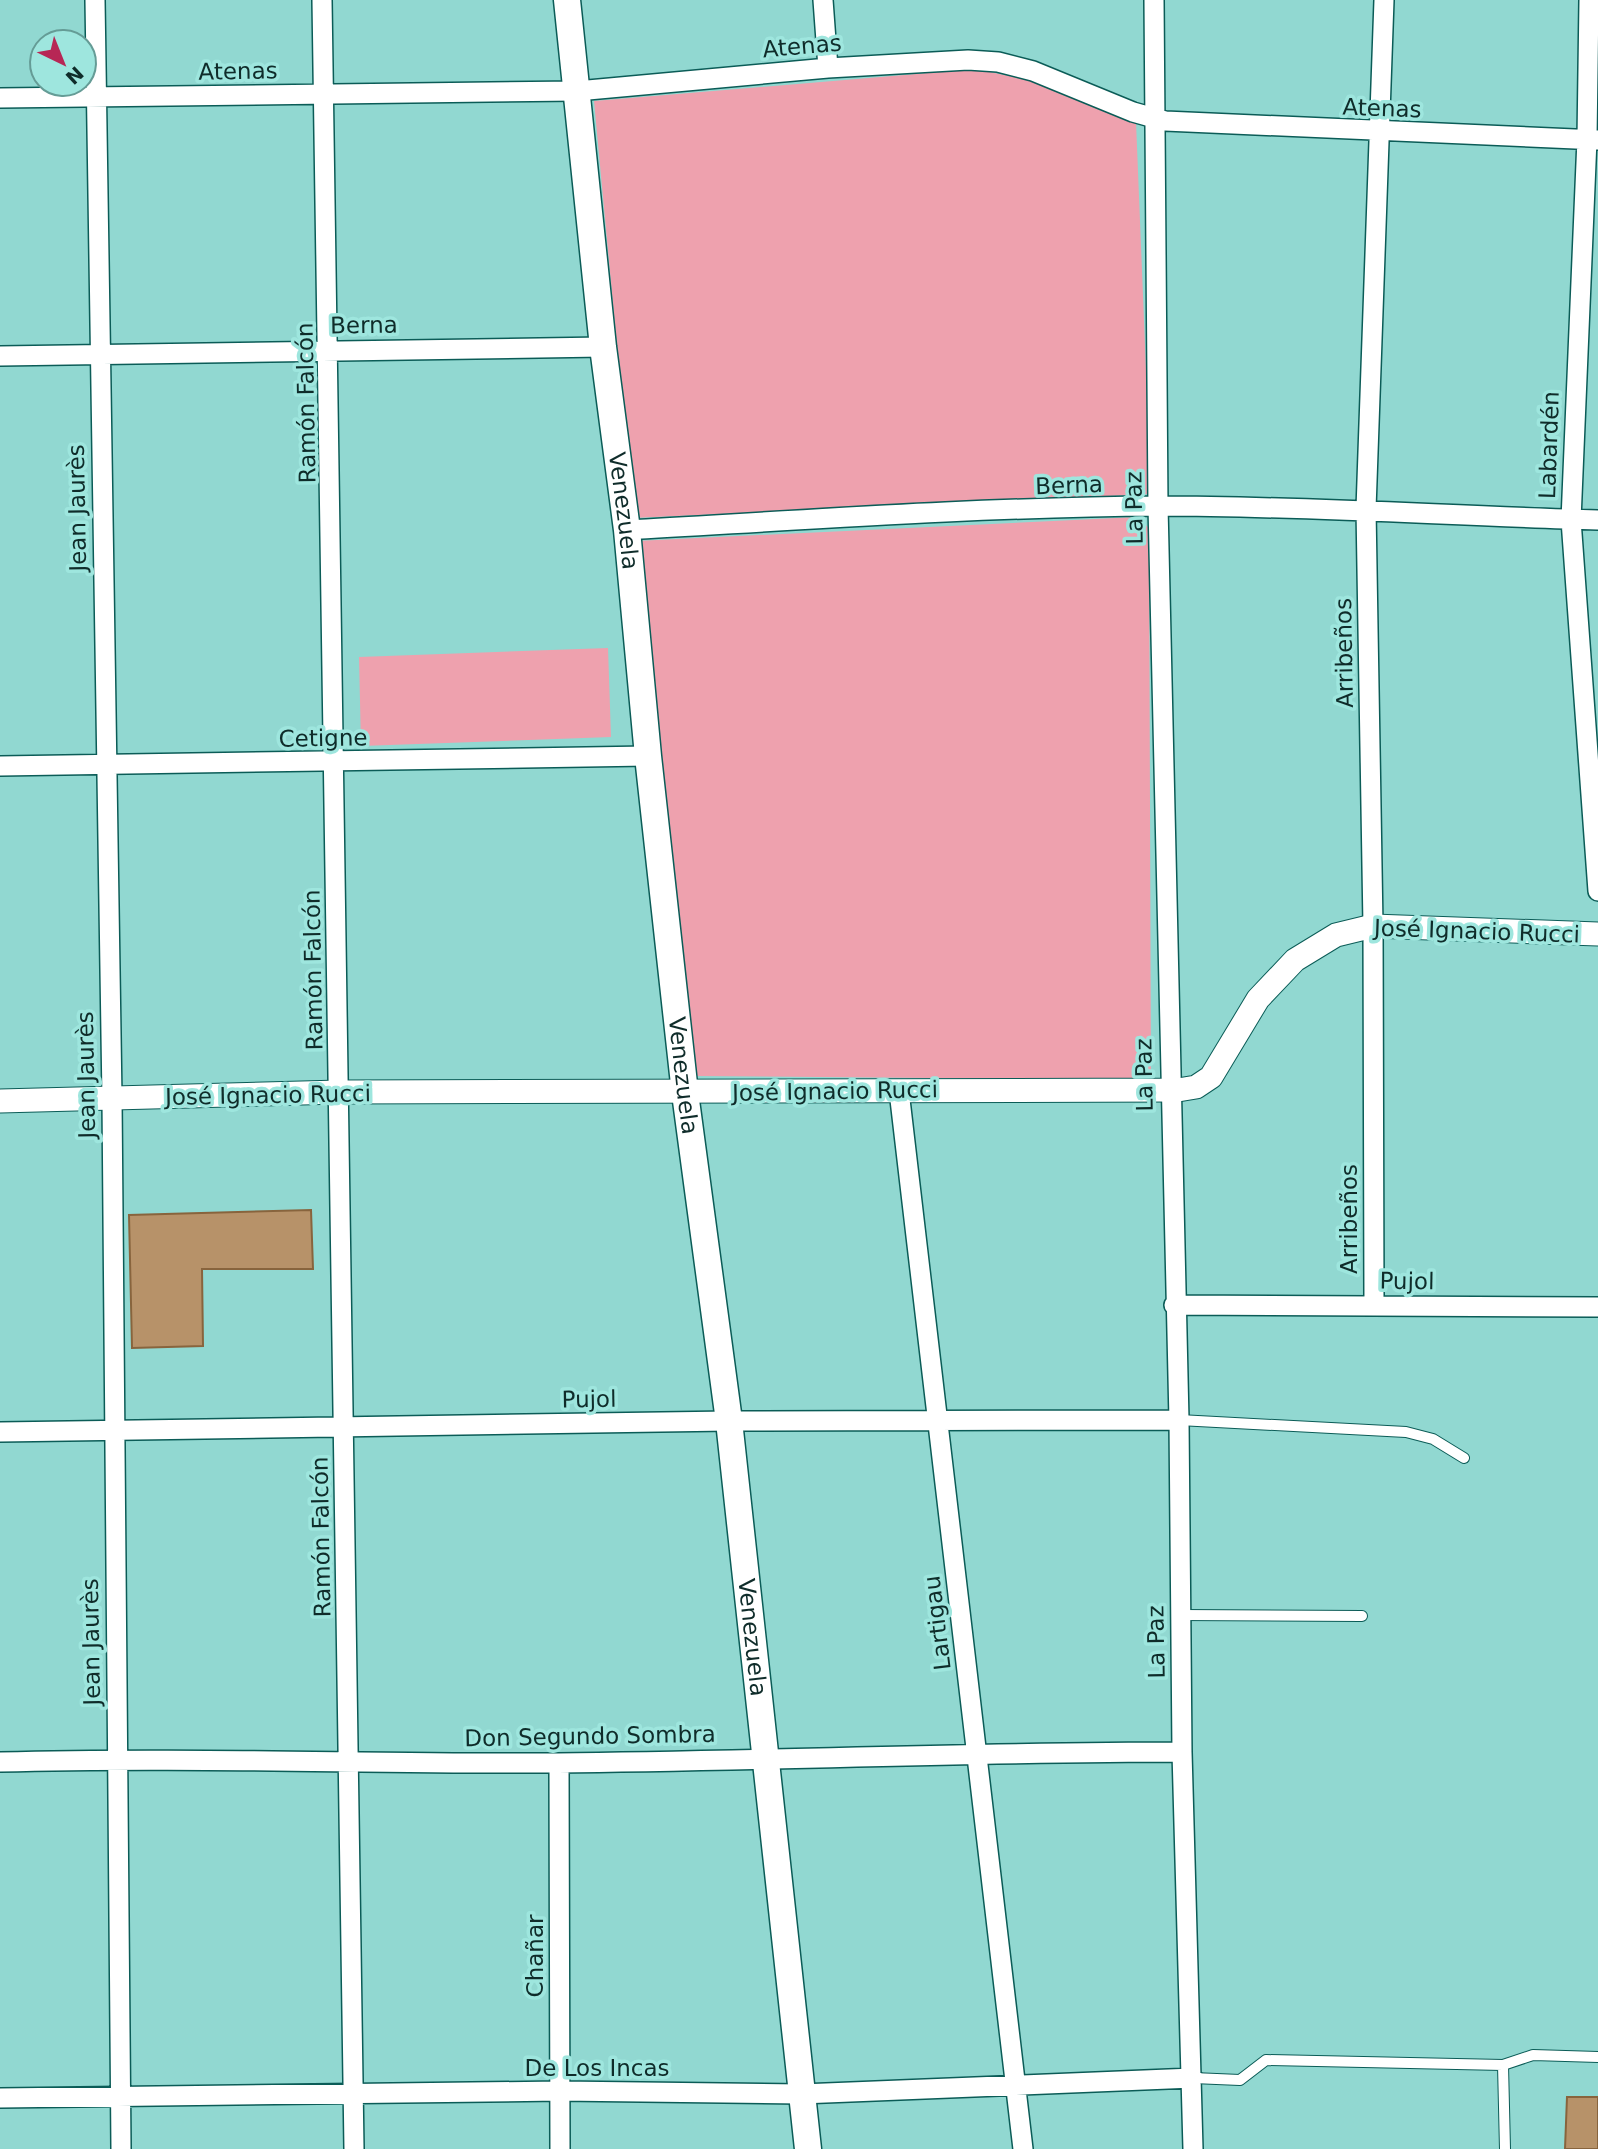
<svg xmlns="http://www.w3.org/2000/svg" width="1598" height="2149" font-family="'DejaVu Sans',sans-serif">
  <style>
    .green { fill: #eea1ae }
    .building { fill: #b79269; stroke: #88643d; stroke-width: 2 }
    .lines { fill: none; stroke-linecap: round; stroke-linejoin: round }
    .service-casing { stroke: #0b5c57; stroke-width: 12 }
    .minor-casing { stroke: #0b5c57; stroke-width: 22 }
    .tertiary-casing { stroke: #0b5c57; stroke-width: 25 }
    .secondary-casing { stroke: #0b5c57; stroke-width: 29 }
    .service { stroke: #fff; stroke-width: 10 }
    .minor { stroke: #fff; stroke-width: 19 }
    .tertiary { stroke: #fff; stroke-width: 23 }
    .secondary { stroke: #fff; stroke-width: 26 }
    .labels { text-anchor: middle; stroke-width: 7; stroke-linejoin: round; paint-order: stroke }
    .street-label { font-size: 23px; fill: #0f2c2a; stroke: #9ee6de }
  </style>
  <rect width="100%" height="100%" fill="#91d8d1"/>
  <path class="green" d="M975,69L1034,81L1136,122L1151,494L633,518L594,101Z
    M1137,517L1149,528L1151,1080L693,1076L636,541Z
    M608,648L611,737L361,746L359,657Z"/>
  <path class="building" d="M311,1210L313,1269H202L203,1346L132,1348L129,1215Z
    M1567,2097H1598V2149H1565Z"/>
  <g class="lines">
    <g class="service-casing">
      <path id="service" d="M1179,1420L1406,1432L1433,1439L1464,1458
        M1180,1615L1362,1616
        M1503,2065L1505,2149
        M1193,2078L1240,2080L1266,2060L1503,2065L1533,2055L1598,2057"/>
    </g>
    <g class="minor-casing">
      <path id="minor" d="M95,0L112,1099L121,2149
        M322,0L354,2149
        M823,0L828,68
        M1154,0L1158,506L1179,1420L1182,1752L1193,2149
        M1589,0L1587,139L1571,520L1598,891
        M0,98L577,91L828,68L968,60L998,62L1033,71L1133,112L1165,121L1598,140
        M0,356L603,347
        M627,530C804,520 982,507 1160,506C1306,506 1452,516 1598,520
        M0,766L648,756
        M899,1091L1023,2149
        M1174,1305L1598,1307
        M1374,1305L1373,926L1366,509L1384,0
        M0,1432L729,1421L1179,1420
        M0,1762C186,1757 372,1764 558,1763C766,1761 974,1752 1182,1752
        M559,1763L560,2149
        M0,2098L560,2091L801,2094L1193,2078"/>
    </g>
    <g class="tertiary-casing">
      <path id="tertiary" d="M0,1101L340,1092L1178,1090L1196,1087L1211,1077L1258,999L1295,960L1336,935L1373,926L1598,934"/>
    </g>
    <g class="secondary-casing">
      <g id="secondary">
        <path id="s1" d="M567,0L603,347L627,530L648,756L685,1093L729,1421L808,2149"/>
      </g>
    </g>
    <use href="#service" class="service"/>
    <use href="#minor" class="minor"/>
    <use href="#tertiary" class="tertiary"/>
    <use href="#secondary" class="secondary"/>
  </g>
  <g class="labels">
    <g class="street-label">
      <text transform="translate(802 46) rotate(-5)" y="8">Atenas</text>
      <text transform="translate(238 71) rotate(-1)" y="8">Atenas</text>
      <text transform="translate(1382 108) rotate(2)" y="8">Atenas</text>
      <text transform="translate(364 325) rotate(-1)" y="8">Berna</text>
      <text transform="translate(306 403) rotate(-91)" y="8">Ramón Falcón</text>
      <text transform="translate(1549 445) rotate(-88)" y="8">Labardén</text>
      <text transform="translate(1069 485) rotate(-2)" y="8">Berna</text>
      <text transform="translate(77 508) rotate(-91)" y="8">Jean Jaurès</text>
      <text transform="translate(1134 508) rotate(-91)" y="8">La Paz</text>
      <text dy="8" stroke="none"><textPath href="#s1" startOffset="514">Venezuela</textPath></text>
      <text transform="translate(1344 653) rotate(-91)" y="8">Arribeños</text>
      <text transform="translate(323 738) rotate(-1)" y="8">Cetigne</text>
      <text transform="translate(1477 931) rotate(2)" y="8">José Ignacio Rucci</text>
      <text transform="translate(313 970) rotate(-91)" y="8">Ramón Falcón</text>
      <text transform="translate(86 1075) rotate(-91)" y="8">Jean Jaurès</text>
      <text dy="8" stroke="none"><textPath href="#s1" startOffset="1082">Venezuela</textPath></text>
      <text transform="translate(1144 1075) rotate(-91)" y="8">La Paz</text>
      <text transform="translate(835 1091) rotate(-1)" y="8">José Ignacio Rucci</text>
      <text transform="translate(268 1095) rotate(-1)" y="8">José Ignacio Rucci</text>
      <text transform="translate(1349 1219) rotate(-90)" y="8">Arribeños</text>
      <text transform="translate(1407 1281) rotate(1)" y="8">Pujol</text>
      <text transform="translate(589 1399) rotate(-1)" y="8">Pujol</text>
      <text transform="translate(321 1537) rotate(-91)" y="8">Ramón Falcón</text>
      <text transform="translate(937 1623) rotate(-97)" y="8">Lartigau</text>
      <text dy="8" stroke="none"><textPath href="#s1" startOffset="1648">Venezuela</textPath></text>
      <text transform="translate(91 1642) rotate(-91)" y="8">Jean Jaurès</text>
      <text transform="translate(1156 1642) rotate(-91)" y="8">La Paz</text>
      <text transform="translate(590 1736) rotate(-1)" y="8">Don Segundo Sombra</text>
      <text transform="translate(535 1956) rotate(-90)" y="8">Chañar</text>
      <text x="597" y="2076">De Los Incas</text>
    </g>
  </g>
  <g transform="translate(63 63) rotate(137)"><circle r="33" fill="#9ee6de" stroke="#659c96" stroke-width="2"/>
  <path d="M0-5L12 26L0 18L-12 26Z" fill="#b72755"/>
  <text y="-10" font-size="19" font-weight="bold" text-anchor="middle" fill="#0f2c2a">N</text>
  </g>
</svg>
